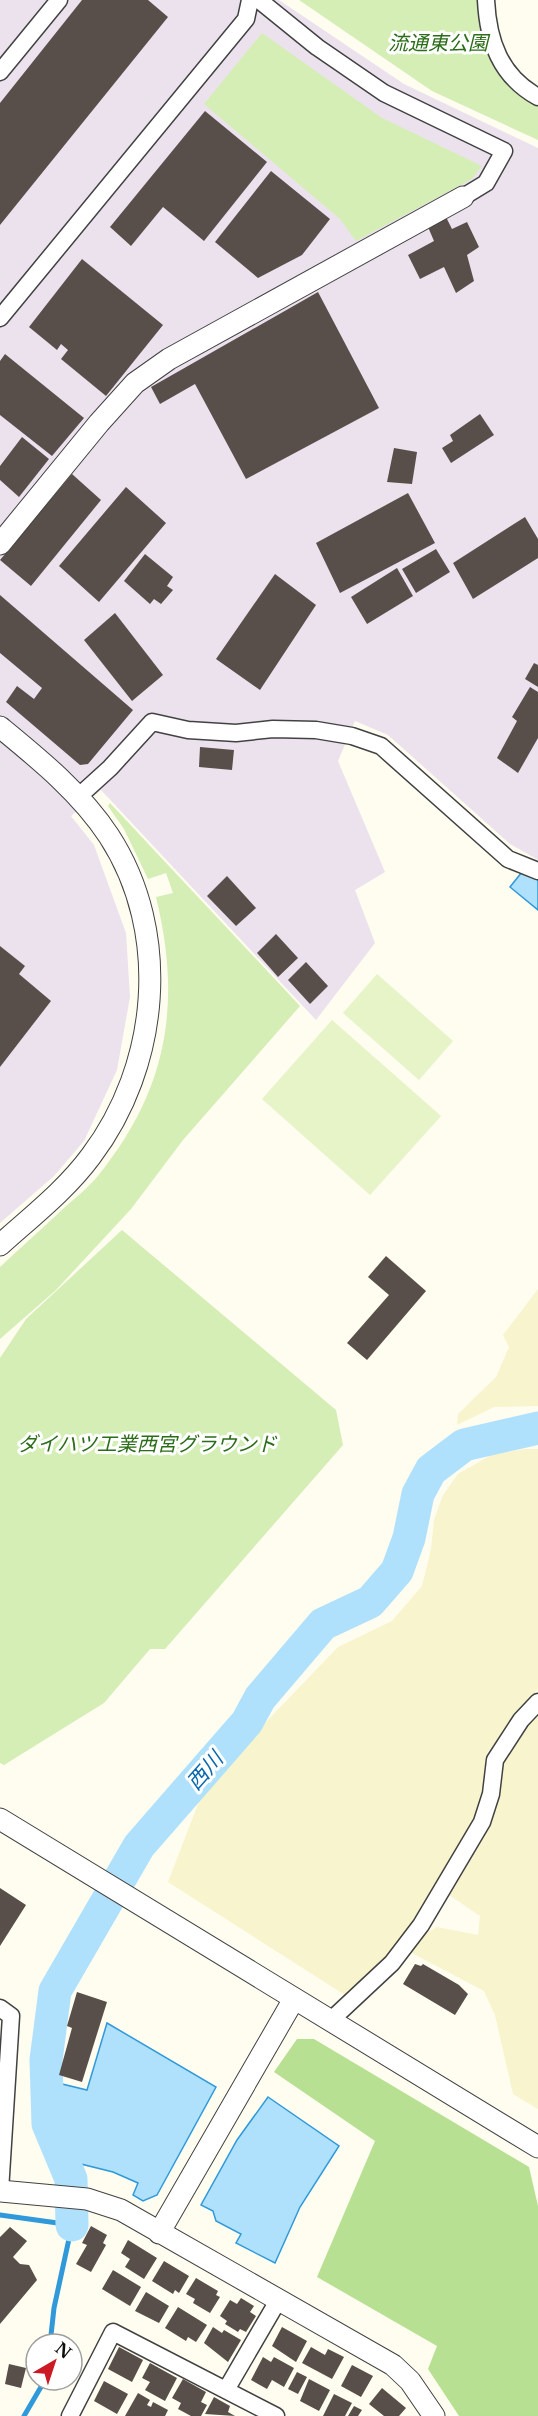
<svg xmlns="http://www.w3.org/2000/svg" width="538" height="2416" font-family="'Libre Baskerville','Noto Sans JP',serif">
  <style>
    .industrial { fill: #ece2ee }
    .farmland { fill: #f8f4cd }
    .green { fill: #d4eeb5 }
    .forest { fill: #b7e093 }
    .pitch { fill: #e6f4c8 }
    .water { fill: #afe1fc; stroke: #2f99da; stroke-width: 1.5 }
    .lines { fill: none; stroke-linecap: round; stroke-linejoin: round }
    .stream { stroke: #2f99da; stroke-width: 5 }
    .river { stroke: #afe1fc; stroke-width: 33 }
    .building { fill: #584f4a }
    .minor-casing { stroke: #424242; stroke-width: 19 }
    .tertiary-casing { stroke: #424242; stroke-width: 23 }
    .minor { stroke: #fff; stroke-width: 16 }
    .tertiary { stroke: #fff; stroke-width: 21 }
    .labels { text-anchor: middle; stroke-width: 6; stroke-linejoin: round; paint-order: stroke }
    .park-label { font-size: 20px; font-style: italic; fill: #2b6d18; stroke: #fff }
    .water-label { font-size: 21px; font-style: italic; fill: #0b69ad; stroke: #fff }
  </style>
  <rect width="100%" height="100%" fill="#fffcf0"/>
  <path class="industrial" d="M0,0H279L404,84L538,148V860L510,844L388,735L355,721L338,761L385,872L355,890L375,943L316,1020L101,790L71,816L94,845L126,933L130,997L117,1070L84,1141L54,1176L0,1223Z"/>
  <path class="farmland" d="M538,1289V1406L494,1407L457,1425L458,1414L496,1377L509,1347L503,1335Z
    M525,1449H538V1689L487,1753L489,1787L479,1818L416,1923L387,1959L348,1997L168,1882L203,1791L219,1771L338,1647L392,1621L422,1586L431,1549L434,1520L443,1495L458,1474L493,1454Z
    M538,1710V2109L513,2094L495,2015L484,1991L410,1952L422,1936L437,1927L478,1935L480,1916L445,1892L499,1764Z"/>
  <path class="green" d="M299,0H479L481,32L515,92L538,106V140L432,91Z
    M262,33L382,118L482,166L472,179L356,241L340,219L204,104Z
    M110,803L300,1006L183,1140L131,1209L56,1290L0,1339V1267C21,1247 43,1228 64,1208C75,1198 88,1188 97,1177C168,1090 182,1004 156,897L173,893L166,873L148,879L124,829L108,806Z
    M122,1230L336,1410L343,1445L165,1649H150L104,1703L4,1765L0,1763V1358L26,1319Z"/>
  <path class="forest" d="M297,2039H314L529,2167L538,2206V2416H459L428,2369L437,2346L317,2277L375,2141L274,2072Z"/>
  <path class="pitch" d="M377,974L453,1041L419,1080L343,1013Z
    M332,1020L441,1116L370,1195L262,1099Z"/>
  <path class="water" d="M522,872L538,880V910L510,887Z
    M107,2023L216,2087L157,2195L143,2201L133,2195L138,2183L113,2172L81,2164L57,2115L62,2084L87,2090Z
    M268,2097L339,2146L300,2207L275,2263L236,2243L241,2234L216,2221L213,2211L201,2205L237,2140Z"/>
  <g class="lines">
    <path class="stream" d="M0,2215L72,2225L54,2308L50,2344
      M24,2416L45,2380"/>
    <path class="river" d="M72,2225L71,2179L48,2124L46,2060L55,1991L139,1846L247,1722L260,1698L323,1624L370,1602L397,1571L409,1538L418,1494L431,1470L464,1445L538,1428"/>
  </g>
  <path class="building" d="M82,0H148L168,17L0,225V103Z
    M205,111L267,162L204,241L163,207L131,246L110,227Z
    M271,171L330,219L302,255L258,278L215,242Z
    M446,217L452,229L467,222L479,247L467,255L474,281L456,293L444,267L420,279L408,255L434,241L428,227Z
    M82,259L163,325L106,396L61,359L68,350L61,344L57,350L29,327Z
    M318,292L379,408L246,479L195,384L160,404L151,387Z
    M5,354L84,418L52,456L0,415V361Z
    M480,414L494,435L451,463L442,448L453,441L450,435Z
    M22,437L49,459L19,497L0,480V466Z
    M394,448L417,452L412,484L387,482Z
    M72,474L101,500L31,586L0,560Z
    M126,487L166,523L99,602L59,566Z
    M408,493L435,543L340,593L316,543Z
    M525,517L538,539V558L473,599L453,563Z
    M436,549L450,572L416,593L402,569Z
    M145,554L173,577L167,586L173,590L161,604L154,599L150,604L124,581Z
    M397,568L413,596L367,624L351,597Z
    M275,574L316,605L260,690L216,659Z
    M0,595L133,710L88,764L80,765L6,702L17,686L34,699L42,688L0,653Z
    M115,613L163,675L132,701L84,640Z
    M534,663L538,665V687L525,679Z
    M530,687L538,692V738L518,773L497,758L517,721L512,717Z
    M200,747L234,750L232,770L199,767Z
    M227,876L256,908L236,926L207,896Z
    M276,934L298,958L278,977L257,953Z
    M0,946L25,966L19,974L51,1001L0,1067Z
    M306,962L328,986L310,1004L288,980Z
    M386,1256L426,1291L367,1360L347,1343L389,1295L368,1277Z
    M0,1888L26,1905L0,1946Z
    M415,1964L421,1966L423,1964L459,1985L468,1994L455,2015L403,1984Z
    M77,1992L107,2002L82,2082L59,2075L72,2028L67,2026Z
    M91,2226L107,2235L103,2243L106,2245L91,2272L76,2264L87,2245L82,2243Z
    M10,2227L27,2241L13,2257L20,2264L29,2265L37,2280L0,2324V2237Z
    M128,2240L157,2258L144,2279L125,2267L130,2259L121,2253Z
    M164,2261L189,2276L179,2293L175,2290L173,2294L152,2281Z
    M113,2270L141,2287L130,2306L102,2289Z
    M196,2278L218,2291L216,2295L220,2297L210,2313L193,2303L195,2299L186,2294Z
    M146,2292L169,2306L159,2323L135,2311Z
    M241,2298L254,2306L250,2312L256,2316L246,2332L240,2329L238,2332L225,2324L227,2321L220,2316L230,2300L237,2304Z
    M178,2307L207,2325L196,2342L188,2337L186,2341L165,2328Z
    M213,2327L222,2333L224,2330L241,2340L228,2362L204,2343Z
    M282,2327L307,2341L296,2362L272,2346Z
    M119,2347L143,2360L132,2382L108,2369Z
    M311,2347L325,2355L328,2349L344,2357L332,2379L302,2363Z
    M263,2357L271,2362L274,2357L294,2368L284,2387L272,2380L267,2389L251,2380Z
    M150,2363L177,2378L165,2401L145,2390L150,2382L142,2378Z
    M9,2364L26,2368L21,2388L5,2384Z
    M352,2365L373,2376L361,2397L341,2386Z
    M297,2372L307,2377L298,2394L288,2389Z
    M183,2379L206,2392L201,2402L207,2405L201,2416H191L178,2409L181,2403L172,2398Z
    M309,2379L330,2390L319,2411L300,2401Z
    M104,2381L128,2394L117,2414L94,2401Z
    M382,2388L406,2408L399,2416H384L369,2404Z
    M138,2393L150,2400L147,2405L151,2407L153,2402L168,2410L165,2416H125Z
    M334,2394L352,2403L345,2416H323Z
    M214,2397L230,2406L228,2412L235,2416L205,2414Z
    M354,2406L362,2410L358,2416H348Z"/>
  <g class="lines">
    <g class="minor-casing">
      <path id="minor" d="M259,0L317,47L384,93L504,151L486,183L463,197
        M486,0C488,41 500,76 538,97
        M0,72L59,0
        M0,318L246,19L250,0
        M78,797L110,768L152,722L188,730L236,733L273,729L316,730L352,736L381,746L508,859L538,871
        M0,2008L11,2016L0,2191
        M330,2021L392,1963L421,1925L482,1822L491,1794L495,1760L521,1720L538,1702
        M226,2390L279,2299
        M70,2416L113,2332L276,2416"/>
    </g>
    <g class="tertiary-casing">
      <path id="tertiary" d="M0,544L99,423L135,383L169,359L463,197
        M0,727C39,759 81,793 109,836C172,933 159,1066 91,1156C66,1190 31,1217 0,1245
        M0,1819L538,2147
        M0,2191L87,2199L121,2210L393,2365L410,2381L434,2416
        M159,2233L294,1999"/>
    </g>
    <use href="#minor" class="minor"/>
    <use href="#tertiary" class="tertiary"/>
  </g>
  <g class="labels">
    <g class="park-label">
      <text x="438" y="50">流通東公園</text>
      <text x="147" y="1451">ダイハツ工業西宮グラウンド</text>
    </g>
    <g class="water-label">
      <text transform="translate(205 1771) rotate(-49)" y="7">西川</text>
    </g>
  </g>
  <g transform="translate(54 2362) rotate(39)"><circle r="28" fill="#ffffff" stroke="#9f9f9f" stroke-width="1.5"/>
  <path d="M0-4.5L10 22L0 15L-10 22Z" fill="#cc1925"/>
  <text y="-9" font-size="16" font-weight="bold" text-anchor="middle" fill="#0f0f0f">N</text>
  </g>
</svg>
